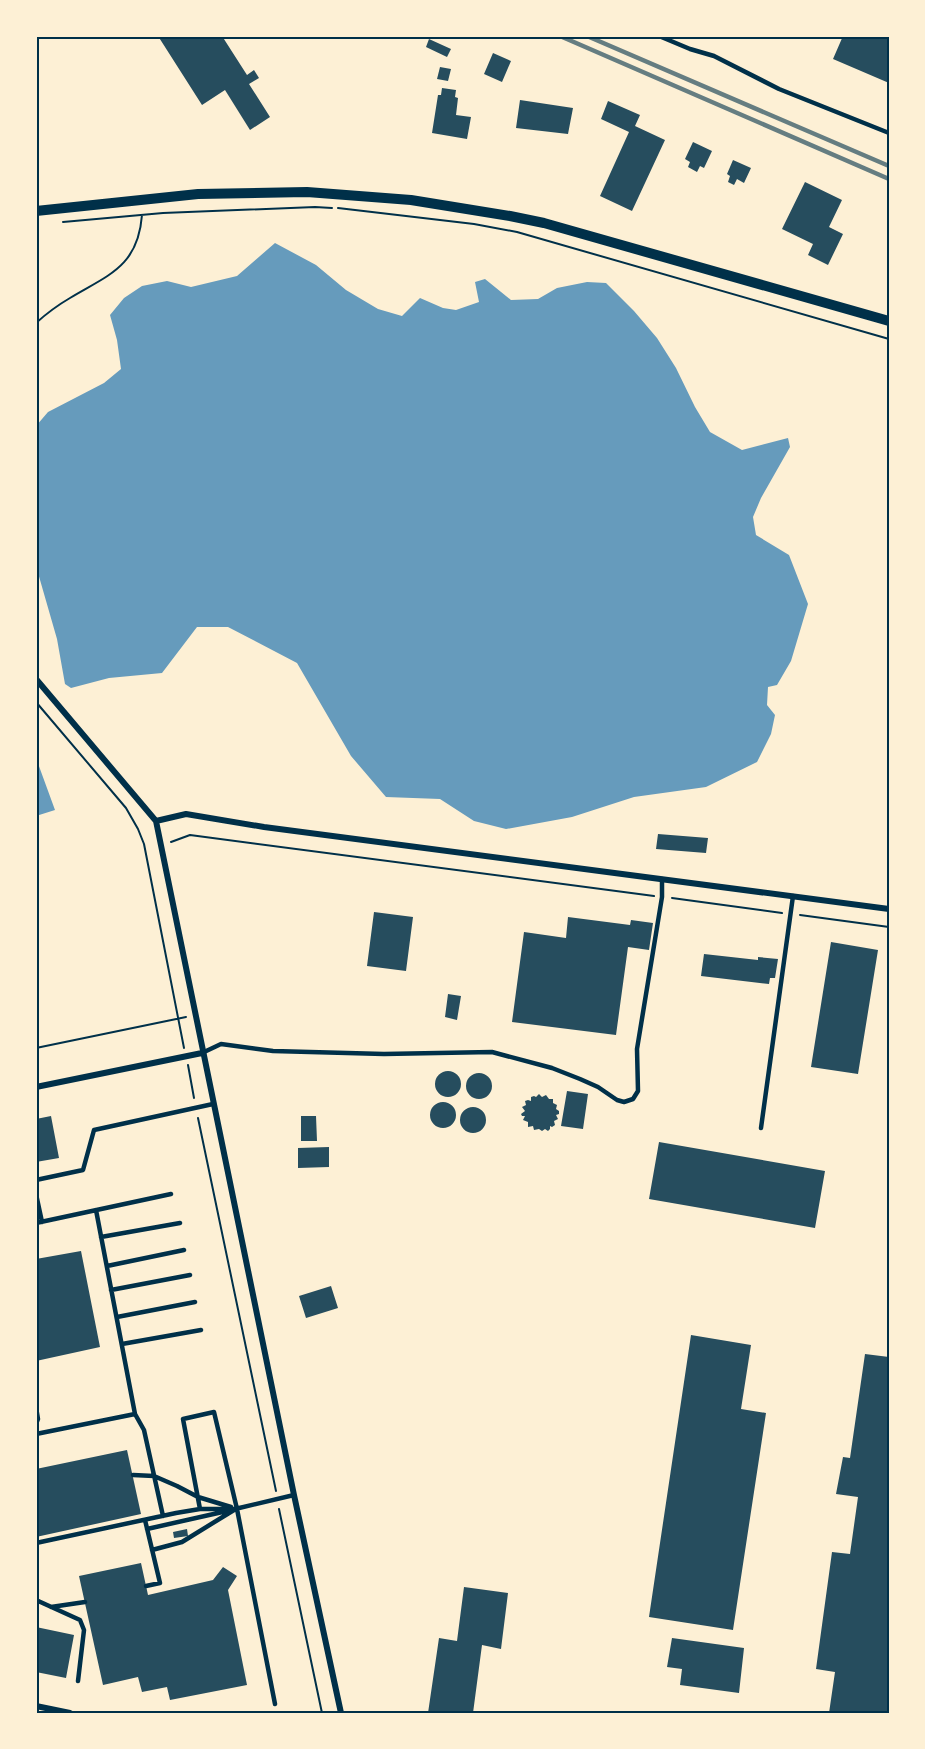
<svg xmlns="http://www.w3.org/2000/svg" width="925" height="1749" font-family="Quicksand,sans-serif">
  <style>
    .water { fill: #669bbc }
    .building { fill: #264d5e }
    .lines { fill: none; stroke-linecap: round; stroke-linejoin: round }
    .path { stroke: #003049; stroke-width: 2 }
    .service { stroke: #003049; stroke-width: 4.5 }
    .minor { stroke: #003049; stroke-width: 6 }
    .tertiary { stroke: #003049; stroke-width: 10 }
    .rail { stroke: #657d81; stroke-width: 4.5 }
    .neatline { fill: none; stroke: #003049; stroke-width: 2 }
  </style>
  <rect width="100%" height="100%" fill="#fdf0d5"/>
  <path class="water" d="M275,243L316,265L346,290L378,309L402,316L420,298L443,308L456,310L479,302L475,282L485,279L511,300L538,299L557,288L587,282L606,283L634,311L657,338L676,368L695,407L710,432L742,450L788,438L790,447L761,498L753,517L756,535L789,555L808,604L791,661L777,685L768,687L767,705L775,715L771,734L757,762L706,787L634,797L572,817L506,829L474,821L440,799L386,797L351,756L297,663L228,627H197L162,673L109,678L71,688L65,684L57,639L36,566V426L48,412L104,383L121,369L117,340L110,315L124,298L142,286L167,281L191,287L237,276Z
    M36,758L55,810L36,816Z"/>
  <path class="building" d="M158,36H222L247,75L254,70L259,78L249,84L270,117L250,130L225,90L202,105Z
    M843,36H889V83L833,59Z
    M429,39L451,49L447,57L426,47Z
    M493,53L511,61L502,82L484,74Z
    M440,67L451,69L448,81L437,79Z
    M442,88L456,90L455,97L458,98L456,115L471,117L467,139L432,133L438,95H441Z
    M520,100L573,108L568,134L516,128Z
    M608,101L640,115L635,126L665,140L632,211L600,196L629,132L601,119Z
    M693,142L712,151L704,168L700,166L697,172L688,167L690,162L685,159Z
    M733,160L751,168L744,183L737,179L734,185L728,182L730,176L727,174Z
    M805,182L842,200L829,227L843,234L828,265L808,255L813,244L782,229Z
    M658,834L708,838L706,853L656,849Z
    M374,912L413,917L406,971L367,966Z
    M568,917L630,925L631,920L653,923L649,950L628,947L616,1035L512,1022L524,932L566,938Z
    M831,942L878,950L858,1074L811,1067Z
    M704,954L758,960V957L778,959L775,978H770L769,984L701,976Z
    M448,994L461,996L457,1020L445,1017Z
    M435 1084a13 13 0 1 1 26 0a13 13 0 1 1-26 0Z
    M466 1086a13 13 0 1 1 26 0a13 13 0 1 1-26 0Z
    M567,1091L588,1094L583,1129L561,1126Z
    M539,1094L542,1097L546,1095L549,1099H553V1103L557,1105L556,1109L559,1111V1114L556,1115L558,1119L554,1121L555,1125L552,1127L550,1126V1129L548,1131L545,1129L542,1131L539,1129L534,1130L533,1126L528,1127V1122L523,1120L525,1116H522L521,1114L525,1111L522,1107L526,1105L525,1101L528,1100L531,1101V1097L534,1096L536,1097Z
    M430 1115a13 13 0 1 1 26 0a13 13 0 1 1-26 0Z
    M460 1120a13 13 0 1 1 26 0a13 13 0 1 1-26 0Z
    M51,1116L59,1158L36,1162V1119Z
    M301,1116H316L317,1141H301Z
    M659,1142L825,1171L815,1228L649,1199Z
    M329,1147V1167L298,1168V1148Z
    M81,1251L100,1347L36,1361V1259Z
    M331,1286L338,1308L306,1318L299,1296Z
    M691,1335L751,1345L741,1409L766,1413L733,1630L649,1617Z
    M865,1354L889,1357V1713H829L835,1672L816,1669L832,1552L850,1554L858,1497L836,1494L843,1457L850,1458Z
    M127,1450L141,1514L36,1537V1469Z
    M187,1529L188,1536L174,1538L173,1532Z
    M141,1563L148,1595L213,1580L223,1567L237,1576L228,1590L247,1685L170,1700L167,1687L142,1692L138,1677L103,1685L79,1576Z
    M464,1587L508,1593L501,1649L482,1645L473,1713H428L439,1638L457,1641Z
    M36,1627L74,1635L66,1678L36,1672Z
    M672,1638L744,1648L739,1693L680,1685L682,1669L667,1667Z"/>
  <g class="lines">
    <path class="path" d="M338,208L474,224L517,232L889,339
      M63,222L163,213L315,207L332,208
      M36,323C46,314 58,305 70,298C108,275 138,267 142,215
      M36,702L126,808L138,829L144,844L184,1048
      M171,842L190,835L654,896
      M672,898L782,913
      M800,915L889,927
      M36,1048L186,1017
      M188,1065L194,1098
      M198,1118L276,1491
      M279,1509L322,1713"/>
    <path class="service" d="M659,36L690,49L714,56L779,89L889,133
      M202,1053L221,1044L273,1051L384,1054L492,1052L552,1068L580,1079L598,1087L617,1100L624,1102L633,1099L638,1091L637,1049L662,897V879
      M761,1128L793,896
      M36,1180L83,1170L94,1130L213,1104
      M36,1194L42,1222
      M96,1210L135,1414
      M36,1223L171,1194
      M101,1237L180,1223
      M107,1266L184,1250
      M111,1290L190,1275
      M117,1317L195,1302
      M122,1344L201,1330
      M36,1407L38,1419L36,1424
      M36,1434L135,1414L144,1430L163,1516
      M133,1475L154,1476L177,1486L198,1497L231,1507
      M200,1509L183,1419L214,1412L237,1509L275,1704
      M235,1509L294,1495
      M145,1520L160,1583L146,1586
      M147,1529L227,1511
      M36,1543L176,1513L200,1509H237
      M152,1550L182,1542L234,1510
      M36,1600L80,1620L84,1630L78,1681
      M51,1607L85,1602"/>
    <path class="minor" d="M36,679L156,821L294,1495L341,1713
      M156,821L186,814L264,827L889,909
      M36,1087L202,1053
      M36,1706L70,1713"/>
    <path class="tertiary" d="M36,211L198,194L307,192L411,200L510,216L544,223L889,321"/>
    <path class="rail" d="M560,36L889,179
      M587,36L889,166"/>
  </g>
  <rect width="925" height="1749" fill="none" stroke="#fdf0d5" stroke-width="75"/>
  <rect x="38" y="38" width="850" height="1674" class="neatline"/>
</svg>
